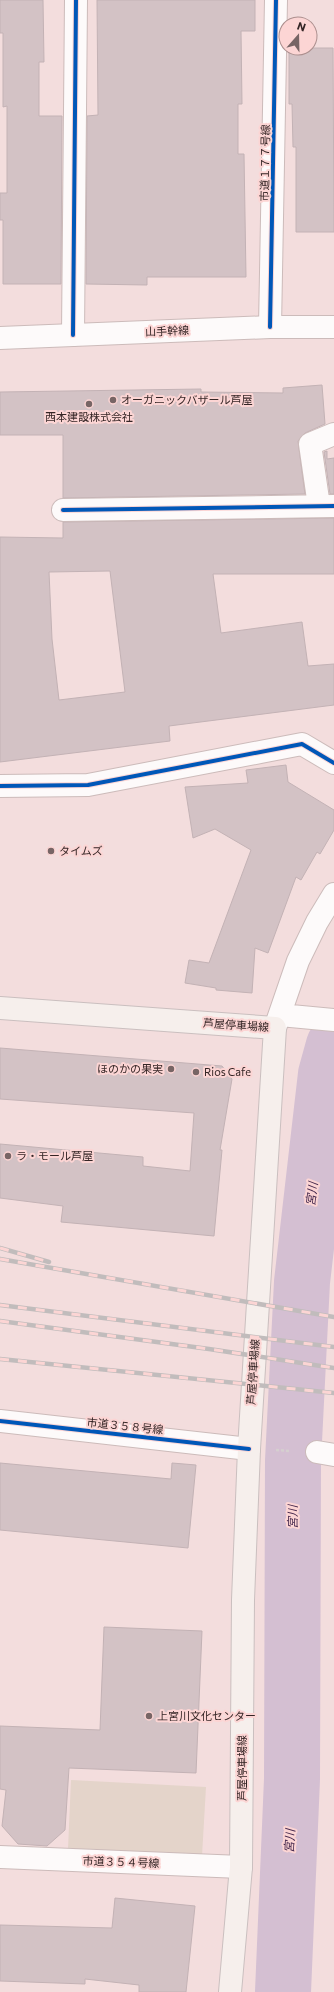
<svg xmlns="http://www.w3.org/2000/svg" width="334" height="1992" font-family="Commissioner,'Noto Sans JP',sans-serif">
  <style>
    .green { fill: #e4d4ca }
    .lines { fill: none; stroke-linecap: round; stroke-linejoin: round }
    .river { stroke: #d4bfd2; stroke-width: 56 }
    .building { fill: #d3c2c5; stroke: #c3b2b5; fill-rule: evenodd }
    .minor-casing { stroke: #ccbbba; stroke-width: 24 }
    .tertiary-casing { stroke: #ccbbba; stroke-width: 24 }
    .primary-casing { stroke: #cabfbf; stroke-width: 24 }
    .path { stroke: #d5cfcf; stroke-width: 2.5; stroke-dasharray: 3 2; stroke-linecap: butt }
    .minor { stroke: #fdfafa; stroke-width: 22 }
    .tertiary { stroke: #fdfafa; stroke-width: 22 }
    .primary { stroke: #f6efec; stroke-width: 22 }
    .rail-casing { stroke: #c1bcbc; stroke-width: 4.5 }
    .rail { stroke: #fcd5d4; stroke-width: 3; stroke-dasharray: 9; stroke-linecap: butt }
    .cycleway-casing { stroke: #fcd5d4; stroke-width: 6 }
    .cycleway { stroke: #0057b8; stroke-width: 4 }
    .poi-dot { fill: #776565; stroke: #fcd5d4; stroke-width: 1.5 }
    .labels { text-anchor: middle; stroke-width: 4; stroke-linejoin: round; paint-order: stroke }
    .street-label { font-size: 11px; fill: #342525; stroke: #fcd5d4 }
    .poi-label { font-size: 11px; fill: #342525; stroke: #fcd5d4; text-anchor: start }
    .water-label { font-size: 12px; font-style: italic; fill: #45284d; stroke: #fcd5d4 }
  </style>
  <rect width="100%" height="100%" fill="#f3dddd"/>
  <path class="green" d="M71,1780L206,1787L202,1856L68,1849Z"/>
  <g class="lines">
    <path class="river" d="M283,1992L292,1779L293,1461L302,1282L326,1074L334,1045"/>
  </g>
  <path class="building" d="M0,0H43L44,62H39V116H62L61,284H3V220H0V193H7V106L3,107V33H0Z
    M97,0H255V31H241L242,104H238V154H244L246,277H147V285L86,284L87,116L98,115Z
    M289,48H333L334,232H296V147H293L292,104H289Z
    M322,385L325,424L305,433L298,441L305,494L63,498V435H0V392L201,389V392L283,393V388Z
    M327,451V459L334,458V494H330L324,452Z
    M334,518V574H213L221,633L302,622L308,666L334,664V705L169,726L170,741L0,762V537L63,538V522ZM110,571L125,692L59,700L52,639L49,572Z
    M286,765L288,782L334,810V830L320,854L317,852L301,880L296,877L268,953L255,948L252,993L216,990V988L185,983L189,960L209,963L251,850L215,829L193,838L185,787L248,783L246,770Z
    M0,1048L222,1066L232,1079L220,1150H222L214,1236L61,1222L63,1206L0,1198V1144L143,1157V1166L190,1171L194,1113L0,1099Z
    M0,1463L171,1479L172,1463L196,1465L188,1548L0,1530Z
    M104,1627L202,1631L196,1773L69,1768L65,1830L47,1846L18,1844L2,1826L6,1790L0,1789V1726L100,1730Z
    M115,1898L195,1906L186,1992H139V1985L85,1979V1984L0,1981V1925L112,1928Z"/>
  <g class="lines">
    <g class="minor-casing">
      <path id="minor" d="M270,327L276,0
        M73,335L76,0
        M319,506L310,444L334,434
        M63,510L334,506
        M0,786L88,785L302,744L334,763
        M317,1452L334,1455
        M0,1857L241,1867"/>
    </g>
    <g class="tertiary-casing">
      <path id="tertiary" d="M0,338L270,327H334
        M280,1015L334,1020
        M275,1028L298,961L317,922L334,894
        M0,1421L249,1449"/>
    </g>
    <g class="primary-casing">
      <path id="primary" d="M0,1008L275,1028L249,1449L243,1600L241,1867L230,1992"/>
    </g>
    <path class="path" d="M276,1450L290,1451"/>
    <use href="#minor" class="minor"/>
    <use href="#tertiary" class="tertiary"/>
    <use href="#primary" class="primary"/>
    <g class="rail-casing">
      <path id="rail" d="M0,1248L49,1262
        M0,1259L334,1317
        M0,1305L334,1347
        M0,1321L209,1349L334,1368
        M0,1359L334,1393"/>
    </g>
    <use href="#rail" class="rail"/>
    <g class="cycleway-casing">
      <path id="cycleway" d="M270,327L276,0
        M73,335L76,0
        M63,510L334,506
        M0,786L88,785L302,744L334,763
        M0,1421L249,1449"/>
    </g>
    <use href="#cycleway" class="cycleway"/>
  </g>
  <g class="poi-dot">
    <circle cx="113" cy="400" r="4"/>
    <circle cx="89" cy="404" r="4"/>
    <circle cx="51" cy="851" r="4"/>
    <circle cx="171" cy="1069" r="4"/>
    <circle cx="196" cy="1072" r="4"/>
    <circle cx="8" cy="1156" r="4"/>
    <circle cx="149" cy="1716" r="4"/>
  </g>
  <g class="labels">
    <g class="street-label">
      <text transform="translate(265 163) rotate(-89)" y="4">市道１７７号線</text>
      <text transform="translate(167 331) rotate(-2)" y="4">山手幹線</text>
      <text transform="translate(236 1025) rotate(4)" y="4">芦屋停車場線</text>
      <text transform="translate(253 1372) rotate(-86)" y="4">芦屋停車場線</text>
      <text transform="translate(125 1426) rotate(6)" y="4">市道３５８号線</text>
      <text transform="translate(242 1768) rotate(-90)" y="4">芦屋停車場線</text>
      <text transform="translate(121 1862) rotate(2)" y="4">市道３５４号線</text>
    </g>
    <g class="poi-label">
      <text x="121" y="404">オーガニックバザール芦屋</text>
      <text x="89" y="421" text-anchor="middle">西本建設株式会社</text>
      <text x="59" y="855">タイムズ</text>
      <text x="163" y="1073" text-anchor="end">ほのかの果実</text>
      <text x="204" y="1076">Rios Cafe</text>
      <text x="16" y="1160">ラ・モール芦屋</text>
      <text x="157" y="1720">上宮川文化センター</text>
    </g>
    <g class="water-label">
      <text transform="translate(312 1194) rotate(-83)" y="4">宮川</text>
      <text transform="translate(293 1517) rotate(-90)" y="4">宮川</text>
      <text transform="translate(290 1841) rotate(-87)" y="4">宮川</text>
    </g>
  </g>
  <g transform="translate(298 36) rotate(20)"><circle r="19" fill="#fcd5d4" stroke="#ac8f8e"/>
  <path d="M0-3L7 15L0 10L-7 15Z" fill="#776565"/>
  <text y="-6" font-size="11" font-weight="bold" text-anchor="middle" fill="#342525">N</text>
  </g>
</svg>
